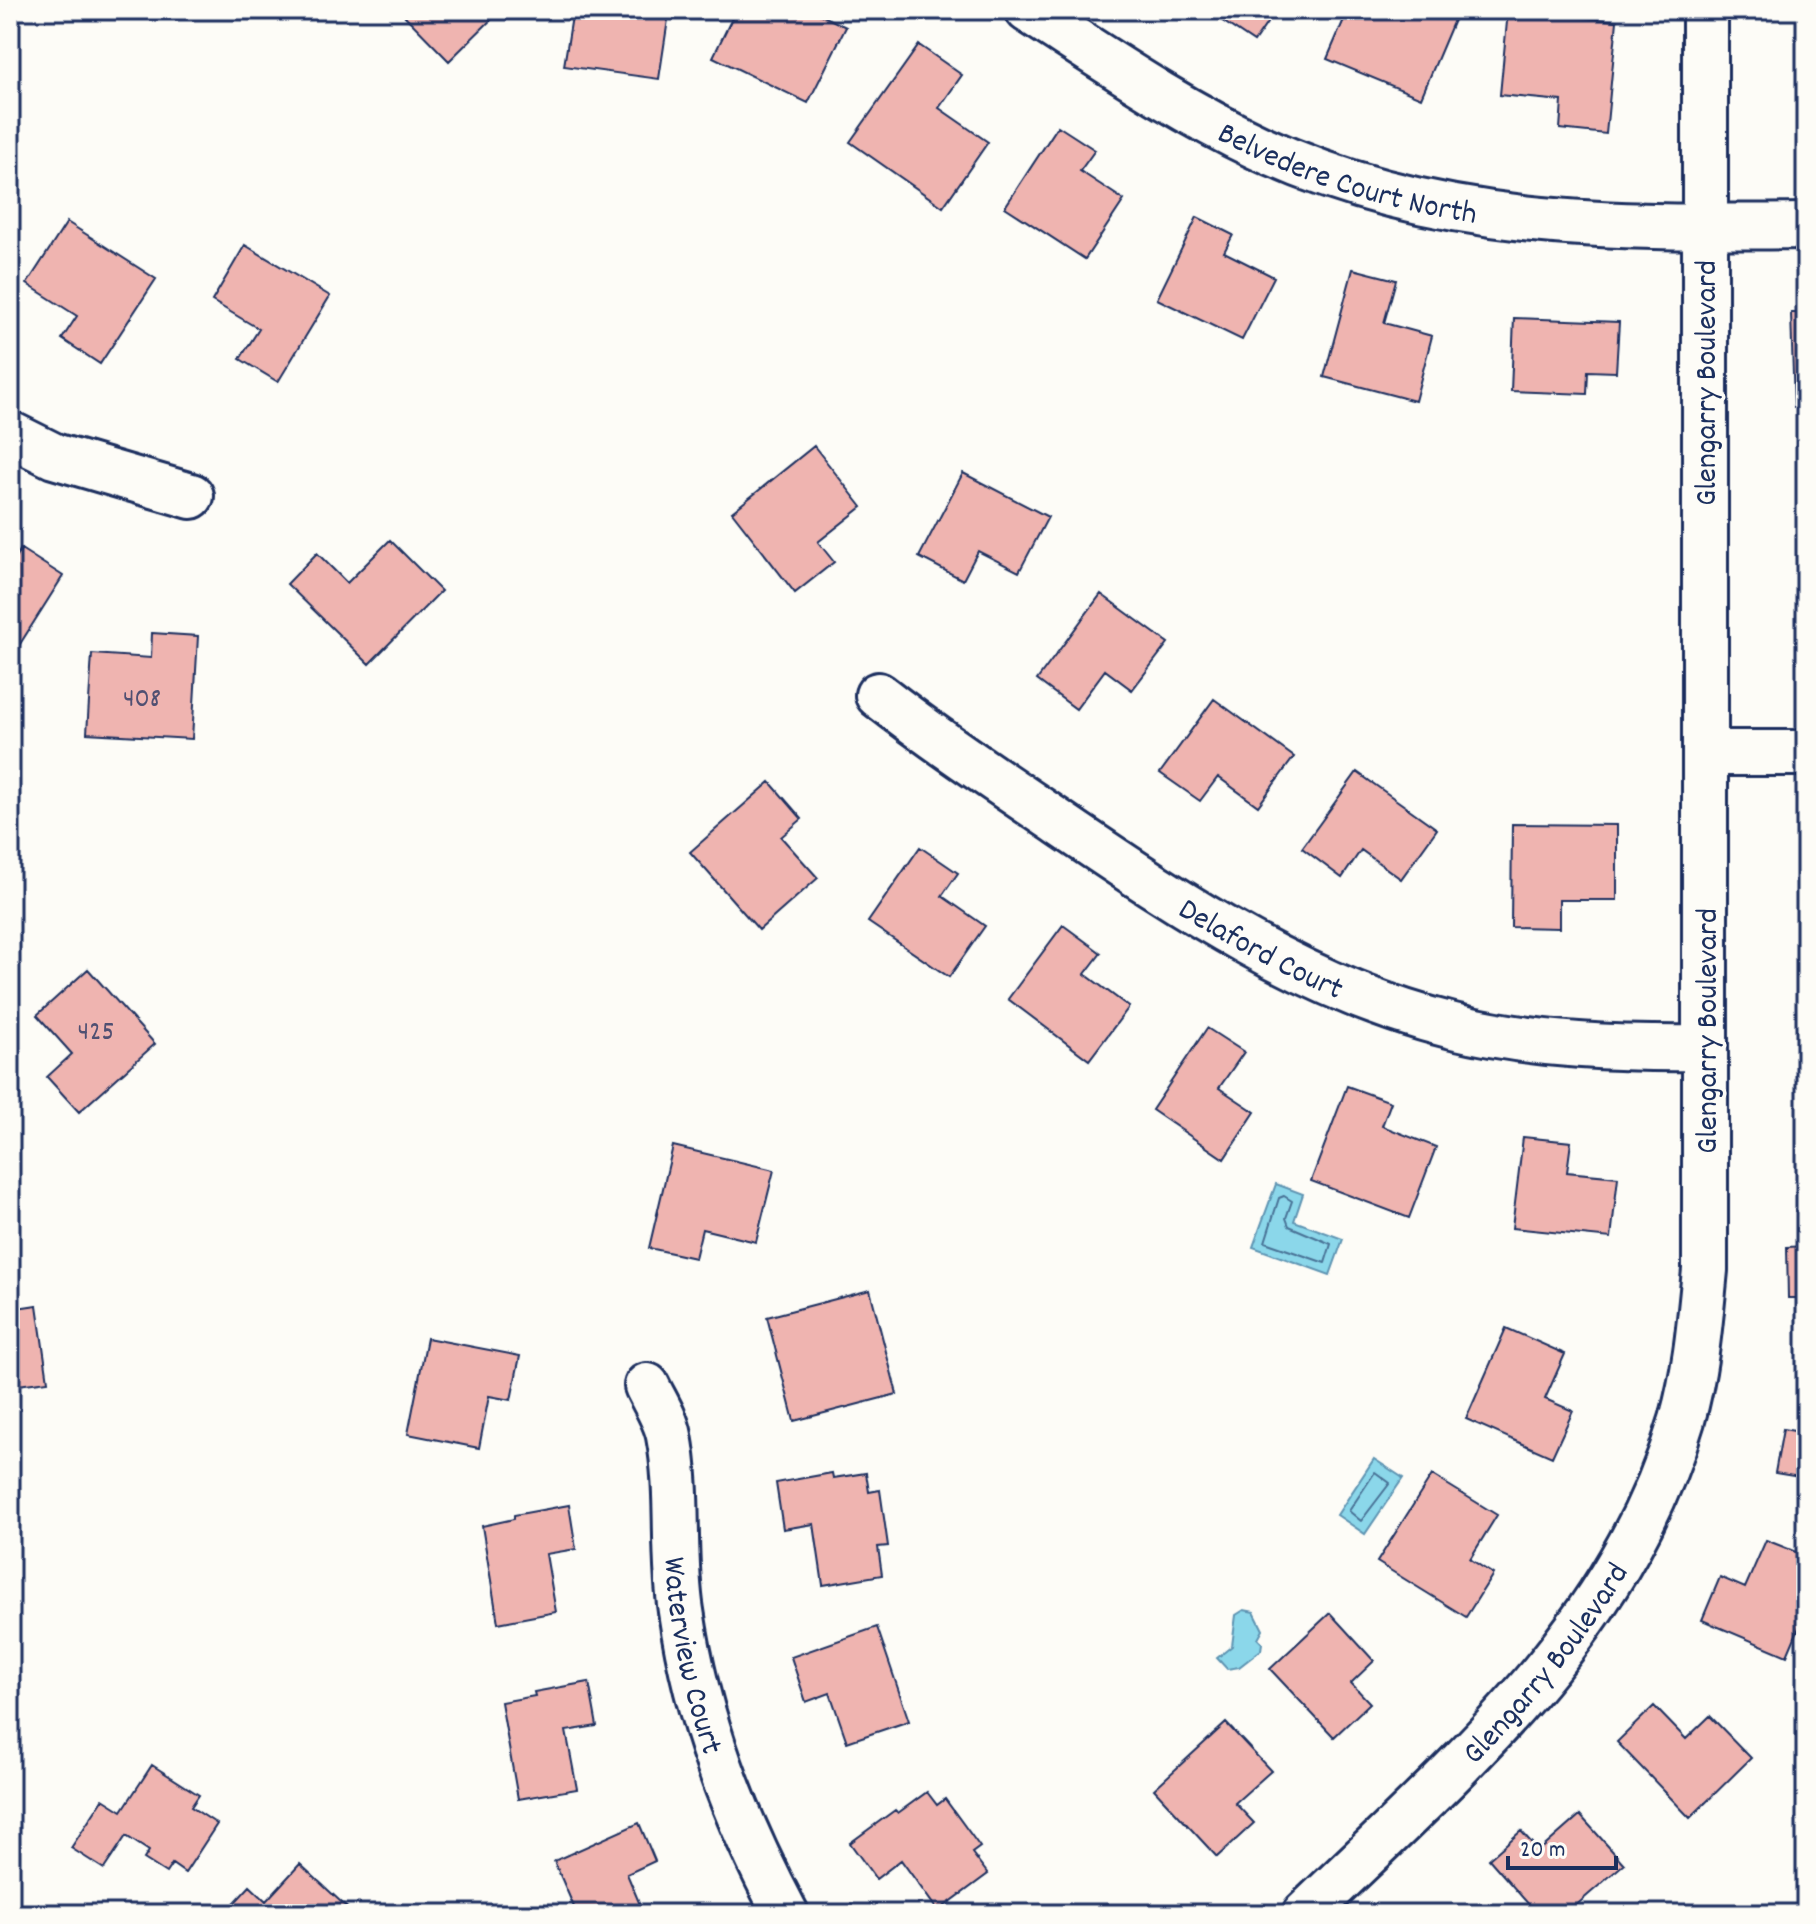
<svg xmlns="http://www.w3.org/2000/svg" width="1816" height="1924" font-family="Dekko,sans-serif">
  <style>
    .water { fill: #8bd7ea; stroke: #5e94b2; stroke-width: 2 }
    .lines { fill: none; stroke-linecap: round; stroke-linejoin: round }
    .shore { stroke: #487296; stroke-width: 2 }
    .building { fill: #efb4b0; stroke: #1b2f5e; stroke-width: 2 }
    .minor-casing { stroke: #1b2f5e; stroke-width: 50 }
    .minor { stroke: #fdfcf7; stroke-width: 44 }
    .labels { text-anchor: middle; stroke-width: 7; stroke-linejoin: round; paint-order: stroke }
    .number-label { font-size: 28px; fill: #505072 }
    .street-label { font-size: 32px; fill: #1b2f5e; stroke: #fdfcf7 }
  </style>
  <rect width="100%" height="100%" fill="#fdfcf7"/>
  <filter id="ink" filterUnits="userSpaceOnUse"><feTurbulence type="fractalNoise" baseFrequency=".0125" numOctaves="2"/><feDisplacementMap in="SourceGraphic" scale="16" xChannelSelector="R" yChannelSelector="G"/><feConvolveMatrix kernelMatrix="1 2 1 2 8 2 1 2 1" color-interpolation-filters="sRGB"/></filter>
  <g filter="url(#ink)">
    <path class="water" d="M1276,1184L1303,1194L1294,1221L1343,1239L1330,1275L1253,1247Z
      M1374,1459L1403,1478L1365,1534L1337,1515Z
      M1244,1610L1254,1612L1263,1630L1258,1639L1262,1643L1261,1650L1239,1667L1227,1669L1217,1658L1232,1646L1236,1615Z"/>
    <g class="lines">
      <path class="shore" d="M1284,1196L1292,1201L1286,1218L1289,1226L1331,1244L1325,1263L1265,1242L1279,1198Z
        M1375,1472L1390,1483L1361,1521L1349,1511Z"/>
    </g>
    <path class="building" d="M399,10H501L449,61Z
      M573,10L669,13L659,79L564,66Z
      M736,10H811L846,27L808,103L713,57Z
      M1206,10H1276L1254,42Z
      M1348,10H1430L1454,20L1421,98L1327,59Z
      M1508,11L1617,21L1606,134L1560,129L1562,101L1500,95Z
      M919,45L962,75L939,108L988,142L943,207L850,142Z
      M1803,74H1806V122H1805Z
      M1058,126L1095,150L1080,171L1124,200L1085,259L1005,207Z
      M1197,217L1233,235L1224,252L1274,277L1242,340L1157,299Z
      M67,222L156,279L100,364L62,339L77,316L27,284Z
      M245,245L330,296L278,382L240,359L259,329L212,301Z
      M1353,269L1396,280L1384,323L1432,336L1415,401L1324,377Z
      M1791,313H1806V407H1794Z
      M1514,318L1619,322L1616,372L1588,371L1587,394L1511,391Z
      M814,446L862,507L818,542L834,562L795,593L732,512Z
      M963,473L1048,517L1019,572L978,551L963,580L919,557Z
      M390,540L441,591L369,664L287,584L317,553L347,583Z
      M21,549L63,576L13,655L10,567Z
      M1101,594L1168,643L1132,690L1105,670L1076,709L1037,680Z
      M152,633L198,636L192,739L87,733L92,654L151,658Z
      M1214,699L1294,757L1258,806L1218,777L1200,801L1160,773Z
      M1357,772L1437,829L1401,879L1361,850L1342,878L1302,848Z
      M770,782L802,819L781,837L818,878L759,930L690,852Z
      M1512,824L1617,825V900H1559V928L1511,927Z
      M1796,837H1806V937H1801Z
      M920,847L958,873L942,896L985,926L949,977L868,922Z
      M1063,925L1101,953L1085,974L1129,1007L1089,1060L1008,999Z
      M88,969L155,1044L79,1112L47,1077L72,1054L37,1015Z
      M1207,1028L1244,1052L1219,1088L1255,1112L1224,1159L1152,1110Z
      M1347,1086L1391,1102L1382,1126L1436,1147L1409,1218L1311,1181Z
      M1523,1137L1571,1142L1567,1172L1618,1177L1611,1238L1512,1228Z
      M673,1146L774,1170L756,1242L702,1229L695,1258L649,1248Z
      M1806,1246V1298H1788L1787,1247Z
      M870,1290L897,1394L794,1421L767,1317Z
      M37,1305L48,1381L10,1386V1309Z
      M1506,1328L1565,1354L1545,1399L1573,1411L1552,1457L1466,1419Z
      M427,1338L520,1356L511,1400L489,1396L479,1448L408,1434Z
      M1783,1429L1806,1433V1478L1775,1473Z
      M832,1473L833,1478L866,1473L869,1492L880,1490L888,1546L878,1547L882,1575L823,1585L814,1524L783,1529L776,1483Z
      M1432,1475L1497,1515L1470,1559L1493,1574L1466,1617L1377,1562Z
      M569,1505L576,1549L546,1554L556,1612L498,1623L482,1526L514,1519V1515Z
      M1766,1540L1806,1556V1611L1787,1656L1702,1620L1720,1577L1745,1588Z
      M1330,1613L1374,1661L1351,1683L1370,1703L1334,1737L1270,1669Z
      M877,1627L909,1721L847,1742L830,1693L806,1702L791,1657Z
      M589,1682L597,1726L566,1731L577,1789L518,1799L501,1702L535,1696L534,1692Z
      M1654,1706L1686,1739L1710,1716L1751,1758L1690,1818L1617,1742Z
      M1226,1723L1271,1771L1235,1803L1254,1823L1217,1857L1154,1789Z
      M152,1765L199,1795L191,1807L217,1824L185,1873L172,1864L166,1873L144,1859L149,1851L126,1836L104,1869L71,1848L103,1799L122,1811Z
      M927,1792L937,1805L945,1799L980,1847L972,1853L988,1874L938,1911L901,1860L876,1879L850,1843L895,1810L898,1813Z
      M1580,1815L1624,1864L1566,1914H1537L1489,1859L1521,1831L1539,1851Z
      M639,1823L655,1861L627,1874L644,1914H577L554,1861Z
      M300,1864L354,1914H224L250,1886L266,1901Z"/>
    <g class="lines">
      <g class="minor-casing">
        <g id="minor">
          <path id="s1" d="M1028,10C1103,58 1177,109 1258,147C1435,230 1615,228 1806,226"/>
          <path d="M10,434L54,456L191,496"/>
          <path id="s2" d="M878,695C937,741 999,782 1061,824C1182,906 1309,991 1453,1026C1536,1046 1620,1049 1705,1048"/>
          <path d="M1705,753H1806"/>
          <path id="s3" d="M647,1386C654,1401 666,1419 669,1436C680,1493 672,1554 681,1611C697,1720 735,1818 786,1914"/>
          <path id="s4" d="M1305,1914C1457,1767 1620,1631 1682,1420C1696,1371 1700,1321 1705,1270V10"/>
        </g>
      </g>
      <use href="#minor" class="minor"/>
    </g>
  </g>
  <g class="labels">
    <g class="number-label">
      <text x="142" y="706">408</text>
      <text x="96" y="1039">425</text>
    </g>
    <g class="street-label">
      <text dy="11" stroke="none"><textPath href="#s1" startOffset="362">Belvedere Court North</textPath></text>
      <text transform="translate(1704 383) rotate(-90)" y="11">Glengarry Boulevard</text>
      <text dy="11" stroke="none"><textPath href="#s2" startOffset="460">Delaford Court</textPath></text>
      <text transform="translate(1705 1031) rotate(-90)" y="11">Glengarry Boulevard</text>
      <text dy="11" stroke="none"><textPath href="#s3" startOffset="276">Waterview Court</textPath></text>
      <text dy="11" stroke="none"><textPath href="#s4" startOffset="348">Glengarry Boulevard</textPath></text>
    </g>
  </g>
  <rect width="1816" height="1924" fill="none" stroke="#fdfcf7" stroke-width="40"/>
  <rect x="20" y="20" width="1776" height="1884" fill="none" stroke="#1b2f5e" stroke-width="3" filter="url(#ink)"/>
  <path d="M1508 1856v12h108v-12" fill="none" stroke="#1b2f5e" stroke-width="4"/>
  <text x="1520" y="1856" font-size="24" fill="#1b2f5e" stroke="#fdfcf7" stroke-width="6" paint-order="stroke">20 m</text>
</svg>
